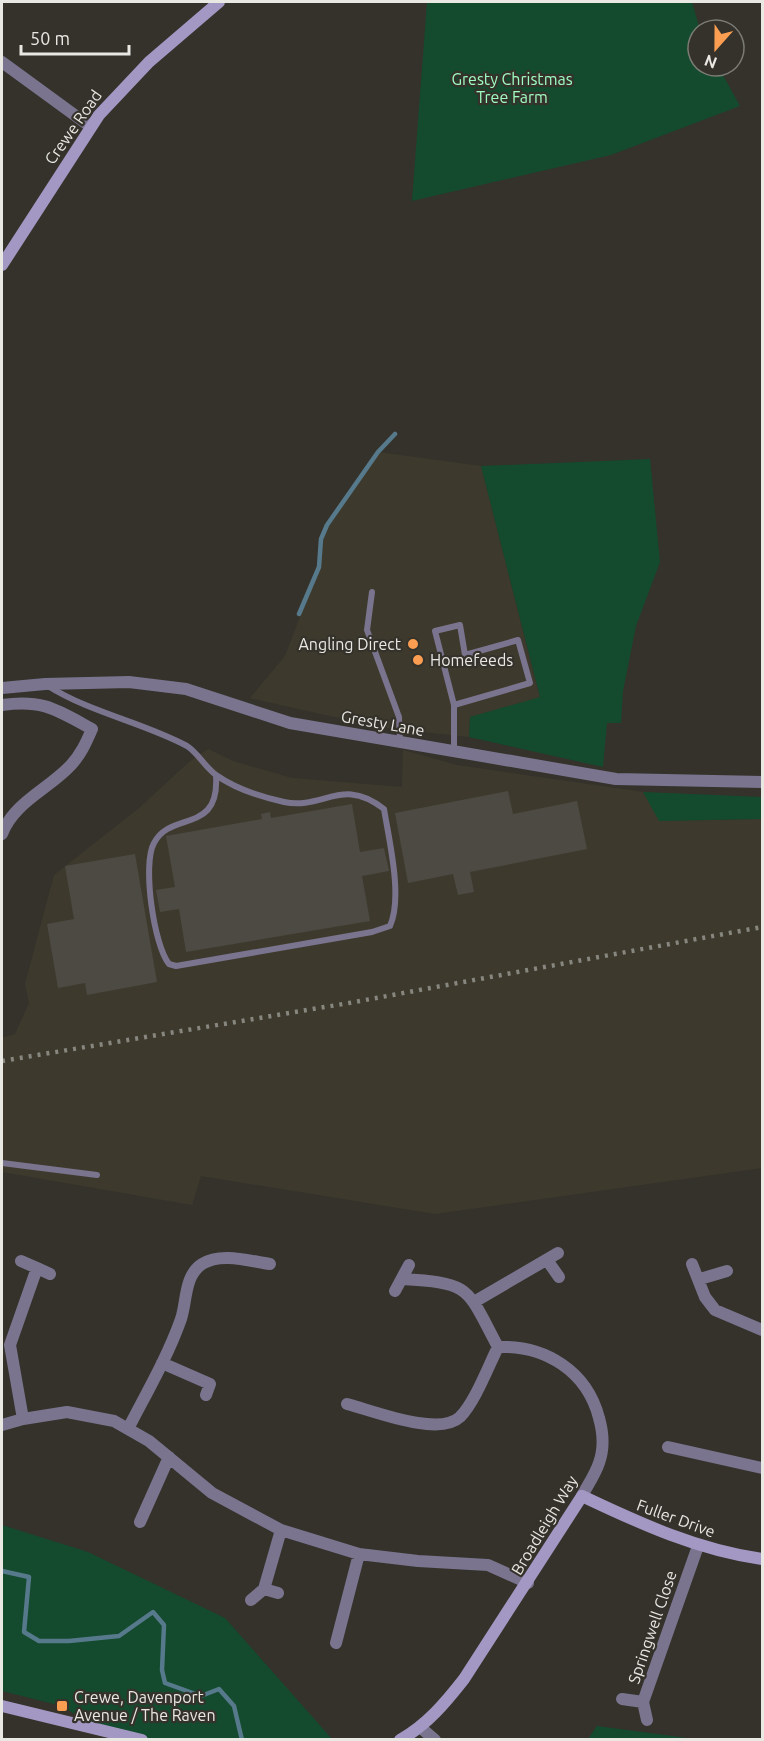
<svg xmlns="http://www.w3.org/2000/svg" width="764" height="1741" font-family="Ubuntu,sans-serif">
  <style>
    .built { fill: #3d3a2d }
    .green { fill: #144b2e }
    .lines { fill: none; stroke-linecap: round; stroke-linejoin: round }
    .stream { stroke: #57798c; stroke-width: 4.5 }
    .building { fill: #4c4a43 }
    .lane { stroke: #7a748e; stroke-width: 6 }
    .street { stroke: #7a748e; stroke-width: 12 }
    .secondary { stroke: #a398c3; stroke-width: 12 }
    .rail { stroke: #87867f; stroke-width: 4.5; stroke-dasharray: 3 6; stroke-linecap: butt }
    .poi-dot { fill: #fb9e51; stroke: #34322b; stroke-width: 2 }
    .labels { text-anchor: middle; stroke-width: 4.5; stroke-linejoin: round; paint-order: stroke }
    .park-label { font-size: 16px; fill: #9efcc1; stroke: #34322b }
    .street-label { font-size: 16px; fill: #e9e8e3; stroke: #34322b }
    .poi-label { font-size: 16px; fill: #e9e8e3; stroke: #34322b; text-anchor: start }
  </style>
  <rect width="100%" height="100%" fill="#34322b"/>
  <path class="built" d="M378,452L481,466L540,698L470,717L469,737L379,727L250,698L285,656L319,567L321,539L327,525Z
    M208,749L233,761L292,778L402,787L403,750L457,765L643,792L660,821L762,819V1168L435,1214L201,1176L192,1205L2,1172V1038L15,1034L29,1003L25,984L54,875L138,809L189,762Z"/>
  <path class="green" d="M427,2H692L700,30L698,66H718L740,106L611,155L412,201Z
    M650,459L660,562L636,626L623,691L621,723H607L603,767L469,737L470,717L540,697L481,466Z
    M643,792L762,797V819L659,821Z
    M2,1525L88,1552L225,1618L332,1739H142L94,1727L62,1706L2,1691Z
    M597,1726L695,1739H588Z"/>
  <g class="lines">
    <path class="stream" d="M299,614L319,567L321,539L327,525L378,452L395,434
      M2,1571L29,1577L24,1632L39,1641H69L119,1636L153,1612L164,1625L162,1670L165,1683L201,1696L219,1689L234,1706L242,1740"/>
  </g>
  <path class="building" d="M508,791L513,814L577,801L587,849L470,872L474,892L458,895L453,874L408,883L395,813Z
    M352,804L360,852L384,848L389,871L362,876L370,921L186,952L179,909L160,912L156,890L175,887L166,836L262,819L261,814L270,812L271,818Z
    M135,854L157,982L87,995L85,983L58,988L47,924L74,919L65,866Z"/>
  <g class="lines">
    <path class="lane" d="M372,592L367,630L399,717L400,742
      M48,686C91,713 142,722 187,746C198,753 205,767 216,775C236,789 261,797 284,802C324,810 342,776 384,809C389,840 403,897 390,926L372,932L176,966L169,964C154,946 142,864 154,843C171,810 220,835 216,775
      M454,751V705L435,631L460,625L465,655L518,640L530,683L454,705
      M2,1163L97,1175"/>
    <path class="street" d="M2,62L91,127
      M2,688L45,684L129,682L186,689L290,723L616,779L762,782
      M2,705C43,699 57,710 92,729C86,743 81,754 71,765C49,789 14,802 2,834
      M547,1260L559,1277
      M21,1261L37,1268L10,1345L23,1419
      M692,1264L705,1297L715,1310L762,1330
      M37,1268L50,1274
      M402,1279C472,1283 466,1287 498,1347C545,1345 587,1371 599,1418C603,1432 604,1449 599,1463C595,1475 587,1486 582,1496
      M700,1279L727,1271
      M395,1291L409,1265
      M474,1302L558,1253
      M162,1363L210,1384L206,1395
      M347,1404C374,1411 439,1437 460,1417C475,1402 488,1367 498,1347
      M2,1425L23,1419L67,1412L114,1421L149,1441L212,1493L281,1530L359,1554L418,1561L488,1565L528,1583
      M129,1427C147,1392 168,1356 181,1319C187,1301 184,1276 202,1264C221,1252 249,1261 270,1264
      M668,1447L762,1468
      M140,1522L169,1457
      M264,1589L278,1593
      M251,1600L264,1589L281,1530
      M336,1643L359,1554
      M622,1699L643,1702
      M647,1720L643,1702L698,1546
      M420,1727L435,1740"/>
    <path class="secondary" d="M2,265L99,115L149,62L219,2
      M2,1706L142,1740
      M400,1740C427,1725 446,1702 464,1679L582,1496C641,1524 698,1550 762,1559"/>
    <path class="rail" d="M2,1061L349,1003L762,927"/>
  </g>
  <g class="poi-dot">
    <circle cx="413" cy="644" r="6"/>
    <circle cx="418" cy="660" r="6"/>
    <rect x="56" y="1700" width="12" height="12" rx="3"/>
  </g>
  <g class="labels">
    <g class="park-label">
      <text x="512" y="85">Gresty Christmas<tspan x="512" dy="18">Tree Farm</tspan></text>
    </g>
    <g class="street-label">
      <text transform="translate(73 127) rotate(-55)" y="6">Crewe Road</text>
      <text transform="translate(383 723) rotate(10)" y="6">Gresty Lane</text>
      <text transform="translate(676 1518) rotate(20)" y="6">Fuller Drive</text>
      <text transform="translate(544 1525) rotate(-59)" y="6">Broadleigh Way</text>
      <text transform="translate(652 1627) rotate(-71)" y="6">Springwell Close</text>
    </g>
    <g class="poi-label">
      <text x="401" y="650" text-anchor="end">Angling Direct</text>
      <text x="430" y="666">Homefeeds</text>
      <text x="74" y="1703">Crewe, Davenport<tspan x="74" dy="18">Avenue / The Raven</tspan></text>
    </g>
  </g>
  <rect width="764" height="1741" fill="none" stroke="#e9e8e3" stroke-width="6"/>
  <g transform="translate(716 48) rotate(201)"><circle r="28" fill="#34322b" stroke="#7c7b75" stroke-width="1.5"/>
  <path d="M0-4.5L10 22L0 15L-10 22Z" fill="#fb9e51"/>
  <text y="-9" font-size="16" font-weight="bold" text-anchor="middle" fill="#e9e8e3">N</text>
  </g>
  <path d="M21 45v9h108v-9" fill="none" stroke="#e9e8e3" stroke-width="3"/>
  <text x="30" y="45" font-size="18" fill="#e9e8e3" stroke="#34322b" stroke-width="4.5" paint-order="stroke">50 m</text>
</svg>
